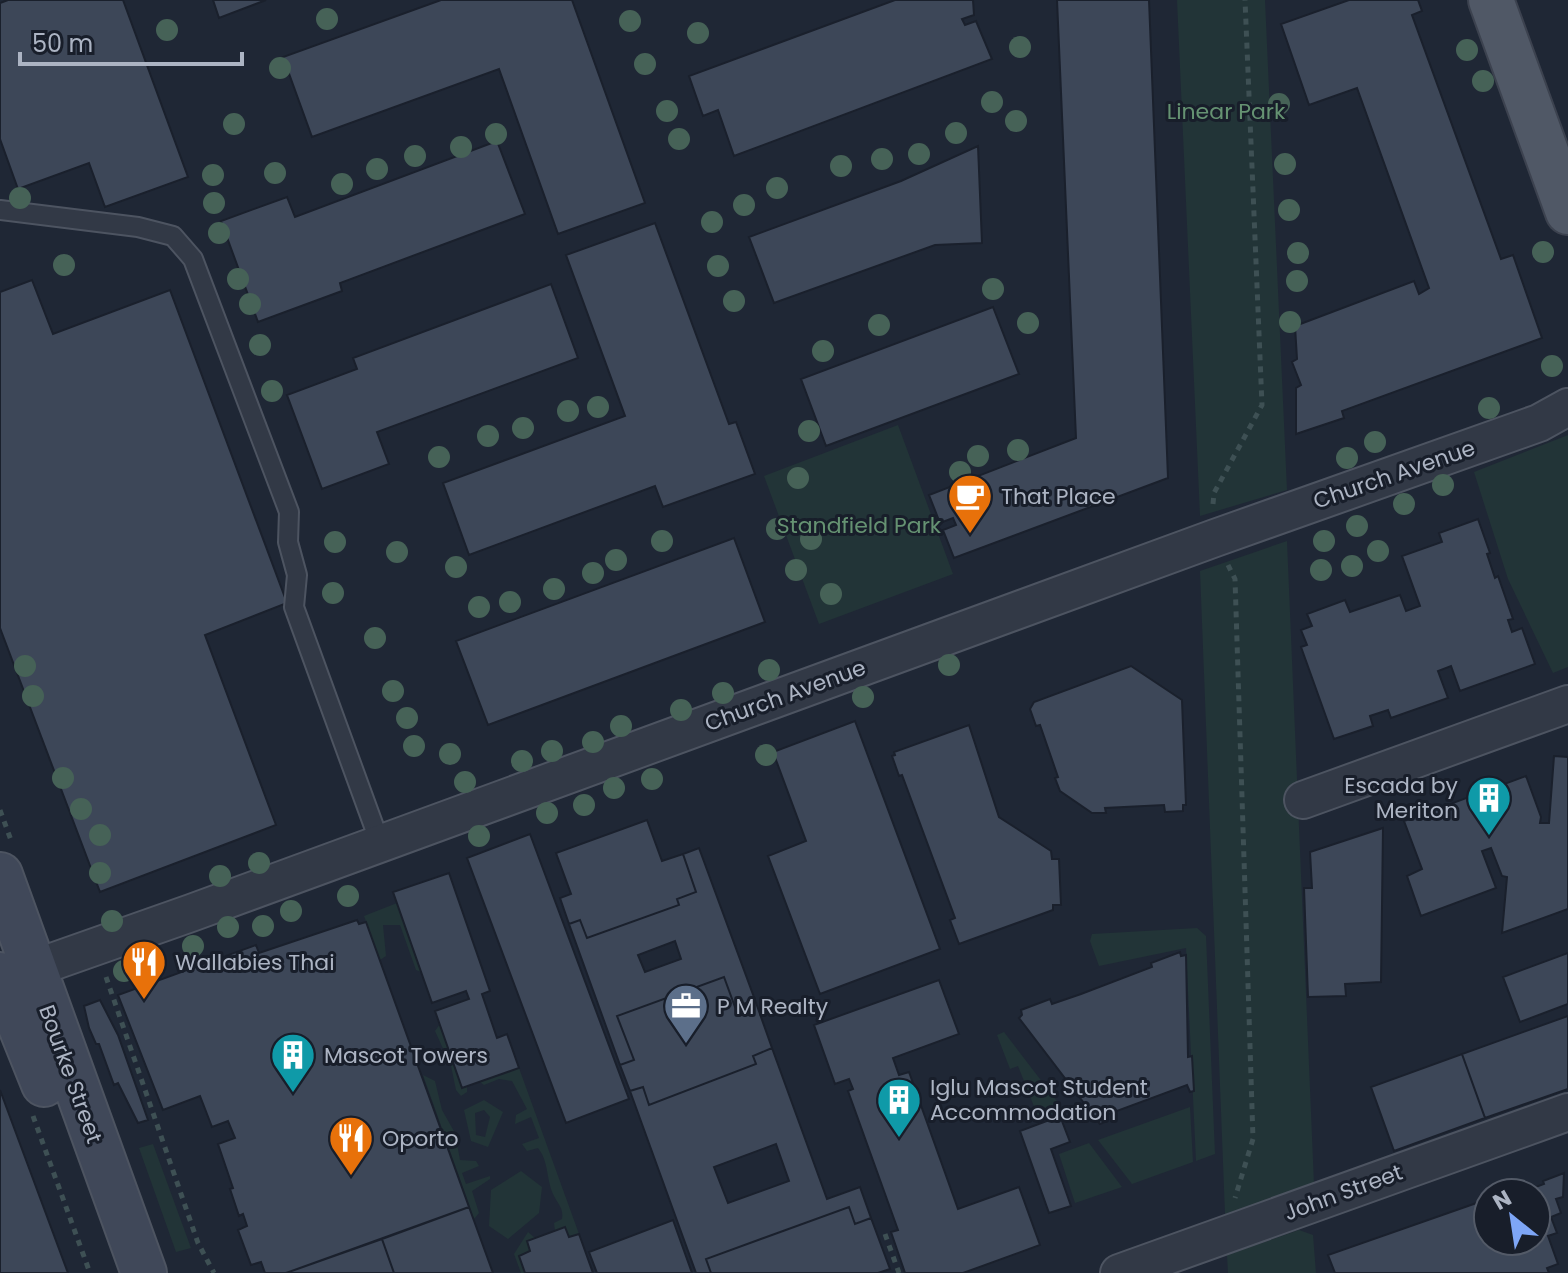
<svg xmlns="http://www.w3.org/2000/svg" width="1568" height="1273" font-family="Poppins,sans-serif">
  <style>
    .green { fill: #223437; fill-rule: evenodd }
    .building { fill: #3d4758; stroke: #1a202c; stroke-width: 2; fill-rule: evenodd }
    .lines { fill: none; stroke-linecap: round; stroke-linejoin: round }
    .service-casing { stroke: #4d5461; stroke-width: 22 }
    .minor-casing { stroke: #4d5461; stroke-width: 40 }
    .secondary-casing { stroke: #4d5461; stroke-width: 48 }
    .primary-casing { stroke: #3c424f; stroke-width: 48 }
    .path { stroke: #3e5054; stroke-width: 5; stroke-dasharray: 6 6; stroke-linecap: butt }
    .service { stroke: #323946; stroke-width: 18 }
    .minor { stroke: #323946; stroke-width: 36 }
    .secondary { stroke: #404859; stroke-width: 44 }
    .primary { stroke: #505866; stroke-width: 44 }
    .tree { fill: #466257 }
    .labels { text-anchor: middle; stroke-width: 6; stroke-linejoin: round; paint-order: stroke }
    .park-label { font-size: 22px; fill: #659272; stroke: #181e2a }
    .street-label { font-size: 22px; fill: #acb4c3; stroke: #181e2a }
    .poi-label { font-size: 22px; fill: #acb4c3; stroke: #181e2a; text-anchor: start }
  </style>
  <rect width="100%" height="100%" fill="#1f2735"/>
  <path class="green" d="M1177,0H1265L1287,490L1200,516Z
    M898,425L953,574L819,624L764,476Z
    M1568,435V667L1553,673L1508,579L1474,472Z
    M1287,541L1314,1184L1225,1214L1200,571Z
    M397,903L421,972L416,970L400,925H383L386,956L380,960L364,916Z
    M1197,928L1206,936L1215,1154L1196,1161L1186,948L1099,966L1090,941L1092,934Z
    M440,1024L462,1088L467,1086V1092L461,1096L456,1090L451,1066L435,1031Z
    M1004,1032L1063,1109L1039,1119L1018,1066L1010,1069L997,1035Z
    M519,1068L579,1234L569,1237L565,1227L555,1231L554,1223L562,1219C564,1208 557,1203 553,1194C546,1178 549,1162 538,1148L527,1151L522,1144L539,1138L531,1117L515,1124L516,1115L527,1109L512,1081L499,1079L484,1085L480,1082Z
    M423,1075L435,1081L442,1110L455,1133L460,1160L476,1161L479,1166L462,1173L466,1184L490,1176V1179L472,1191L479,1213L474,1219Z
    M484,1100L503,1112L488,1147L471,1141L464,1110ZM484,1110L490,1117L485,1137L476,1135L475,1113Z
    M1190,1107L1193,1162L1132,1184L1098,1140Z
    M1089,1143L1122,1187L1075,1203L1059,1154Z
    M153,1144L191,1248L176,1252L139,1148Z
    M521,1171L542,1187L539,1213L508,1239L489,1226L491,1190Z
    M1299,1230L1313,1235L1316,1273H1228L1227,1255Z
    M528,1232L535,1238L527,1241L530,1251L519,1256L525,1273H521L514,1254Z"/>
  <path class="building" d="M8,0H123L188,177L105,207L89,163L18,189L0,139V3Z
    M213,0H266L219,18Z
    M441,0H572L645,203L558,234L499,69L312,137L283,57Z
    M895,0H973L974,15L962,19L965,25L976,21L992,59L734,156L718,110L703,116L689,76Z
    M1057,0H1149L1168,478L954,558L943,530L956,525L953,518L940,523L929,495L1076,438Z
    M1349,0H1418L1422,11L1412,15L1501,259L1513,255L1542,338L1342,411L1344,418L1296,434V388L1301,385L1292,362L1297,359L1295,326L1414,281L1419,294L1429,288L1357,88L1309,105L1281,24Z
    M497,141L525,214L340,283L342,291L258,322L221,221L287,197L295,217Z
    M978,146L982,243L935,245L774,303L749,237L901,181Z
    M655,223L729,424L736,422L755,474L663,507L655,486L469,555L443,483L625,416L566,255Z
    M32,280L53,334L170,290L287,603L205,635L276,825L100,892L0,628V292Z
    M551,284L578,358L377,432L389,464L322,489L287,395L357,369L353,358Z
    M993,307L1019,374L826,446L801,379Z
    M1478,519L1490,553L1487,554L1495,578L1498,576L1513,619L1508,620L1512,632L1522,628L1535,664L1460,691L1451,666L1438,671L1448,698L1391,718L1388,710L1370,716L1373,726L1334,739L1301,647L1307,645L1301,630L1312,626L1307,614L1345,600L1350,612L1400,595L1406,611L1420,606L1402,556L1442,542L1439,533Z
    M734,538L765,622L488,725L456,641Z
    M1131,666L1182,700L1186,805H1183V811L1165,812L1164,805L1105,808L1106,813H1092L1060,791L1055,778L1058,777L1040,725L1036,726L1030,709L1034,702Z
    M855,721L940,949L820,994L768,856L806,841L773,752Z
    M969,725L999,817L1051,851L1052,859H1059L1061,905H1053V910L959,944L950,920L955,918L902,775L899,776L892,756L895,755L894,752Z
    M1554,756L1568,757V909L1502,933L1507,877L1502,876L1491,848L1482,851L1496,888L1421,916L1407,876L1422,869L1404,821L1526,776L1541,817L1540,823H1549Z
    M647,820L662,861L683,854L696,892L677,899L679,905L587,938L580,920L569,924L560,898L571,894L556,853Z
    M1383,828L1381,982L1345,984L1346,996L1308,997L1304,888H1312L1310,852Z
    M530,834L629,1099L566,1123L467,858Z
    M699,848L755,1000L735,1007L724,977L617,1016L634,1060L620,1065L569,924L580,920L587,938L679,905L677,899L696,892L683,854ZM675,941L681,959L645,972L638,955Z
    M449,873L490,991L482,994L497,1038L507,1034L519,1068L462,1088L435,1011L469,999L466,991L432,1003L393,892Z
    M357,920L359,924L366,922L469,1207L286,1273H265L261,1262L251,1265L238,1230L247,1226L243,1214L239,1216L230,1189L233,1188L218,1144L235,1138L228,1121L212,1127L200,1096L163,1110L118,995L256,945L259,953Z
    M1180,952L1181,956L1186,955L1188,1057L1192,1056L1194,1091L1190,1092L1187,1085L1103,1116L1105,1122L1100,1124L1019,1018L1022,1015L1021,1010L1050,999L1052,1004L1081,994L1152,967L1151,963Z
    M1568,953V1004L1520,1022L1503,977Z
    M724,977L735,1007L755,1000L772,1048L753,1056L756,1064L649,1105L643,1087L630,1091L620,1065L634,1060L617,1016Z
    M939,980L959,1034L893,1058L899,1075L909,1072L958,1209L1019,1187L1040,1245L963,1273H905L891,1232L898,1230L848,1091L853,1089L849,1079L835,1084L814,1025Z
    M100,1000L118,1035L148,1120L138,1123L118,1083L114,1085L99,1044H96L89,1028L84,1006Z
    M1568,1016V1089L1485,1118L1462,1054Z
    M772,1048L827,1199L860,1187L871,1218L855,1224L849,1207L706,1259L711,1273H696L630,1091L643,1087L649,1105L756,1064L753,1056ZM776,1144L789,1181L728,1203L714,1167Z
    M1462,1054L1485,1118L1394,1151L1371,1087Z
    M0,1090L68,1273H0Z
    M1060,1116L1070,1142L1051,1149L1071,1206L1049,1213L1020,1131Z
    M1564,1173L1563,1197L1556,1199L1561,1213L1551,1217L1557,1233L1548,1236L1558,1264L1547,1268L1549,1273H1335L1328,1255L1488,1199V1241H1536V1193H1520L1544,1184L1543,1181Z
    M469,1207L493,1273H394L382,1239Z
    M849,1207L855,1224L871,1218L890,1269L878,1273H711L706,1259Z
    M673,1220L692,1273H597L589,1252Z
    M565,1227L569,1237L579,1234L593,1273H525L519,1256L530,1251L527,1241Z
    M382,1239L394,1273H286Z"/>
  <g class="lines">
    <g class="service-casing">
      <path id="service" d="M0,210L138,227L173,236L193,259L289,512L288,542L297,575L294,607L380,843"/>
    </g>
    <g class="minor-casing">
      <path id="minor" d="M1303,800L1568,704
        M32,969L191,913L1215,538L1539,423L1568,407
        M1119,1273L1568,1112"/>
    </g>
    <g class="secondary-casing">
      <path id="secondary" d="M0,875L144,1273
        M0,975L44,1084"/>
    </g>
    <g class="primary-casing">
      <path id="primary" d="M1491,0L1568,212"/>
    </g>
    <path class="path" d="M1213,504L1214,493L1262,405L1245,0
      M1228,565L1235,579L1253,1139L1235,1198
      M0,810L12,843
      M106,977L198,1243L214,1273
      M33,1116L90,1273
      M885,1234L899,1273"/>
    <use href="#service" class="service"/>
    <use href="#minor" class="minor"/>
    <use href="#secondary" class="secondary"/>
    <use href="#primary" class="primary"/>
  </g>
  <g class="tree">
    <circle cx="327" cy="19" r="11"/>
    <circle cx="630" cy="21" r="11"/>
    <circle cx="167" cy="30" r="11"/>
    <circle cx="698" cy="33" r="11"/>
    <circle cx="1020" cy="47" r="11"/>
    <circle cx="1467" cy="50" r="11"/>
    <circle cx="645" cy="64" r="11"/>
    <circle cx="280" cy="68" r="11"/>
    <circle cx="1483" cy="81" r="11"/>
    <circle cx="992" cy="102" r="11"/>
    <circle cx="1279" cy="104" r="11"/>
    <circle cx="667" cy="111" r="11"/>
    <circle cx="1016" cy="121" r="11"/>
    <circle cx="234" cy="124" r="11"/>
    <circle cx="956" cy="133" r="11"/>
    <circle cx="496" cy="134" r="11"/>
    <circle cx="679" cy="139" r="11"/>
    <circle cx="461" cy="147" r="11"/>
    <circle cx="919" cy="154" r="11"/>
    <circle cx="415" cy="156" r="11"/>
    <circle cx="882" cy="159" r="11"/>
    <circle cx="1285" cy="164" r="11"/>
    <circle cx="841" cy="166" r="11"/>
    <circle cx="377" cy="169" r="11"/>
    <circle cx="275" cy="173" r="11"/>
    <circle cx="213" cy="175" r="11"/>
    <circle cx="342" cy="184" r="11"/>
    <circle cx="777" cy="188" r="11"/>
    <circle cx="20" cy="198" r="11"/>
    <circle cx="214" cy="203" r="11"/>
    <circle cx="744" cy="205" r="11"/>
    <circle cx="1289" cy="210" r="11"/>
    <circle cx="712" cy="222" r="11"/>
    <circle cx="219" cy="233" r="11"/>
    <circle cx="1543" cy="252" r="11"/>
    <circle cx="1298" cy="253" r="11"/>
    <circle cx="64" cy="265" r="11"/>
    <circle cx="718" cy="266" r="11"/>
    <circle cx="238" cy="279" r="11"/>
    <circle cx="1297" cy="281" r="11"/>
    <circle cx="993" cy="289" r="11"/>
    <circle cx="734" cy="301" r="11"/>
    <circle cx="250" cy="304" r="11"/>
    <circle cx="1290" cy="322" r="11"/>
    <circle cx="1028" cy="323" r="11"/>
    <circle cx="879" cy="325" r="11"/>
    <circle cx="260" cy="345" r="11"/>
    <circle cx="823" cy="351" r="11"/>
    <circle cx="1552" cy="366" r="11"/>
    <circle cx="272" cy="391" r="11"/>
    <circle cx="598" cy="407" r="11"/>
    <circle cx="1489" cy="408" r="11"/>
    <circle cx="568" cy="411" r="11"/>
    <circle cx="523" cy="428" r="11"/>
    <circle cx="809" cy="431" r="11"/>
    <circle cx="488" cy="436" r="11"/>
    <circle cx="1375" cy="442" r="11"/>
    <circle cx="1018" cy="450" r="11"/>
    <circle cx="978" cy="456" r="11"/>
    <circle cx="439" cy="457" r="11"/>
    <circle cx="1347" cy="458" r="11"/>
    <circle cx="960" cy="472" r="11"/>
    <circle cx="798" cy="478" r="11"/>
    <circle cx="1443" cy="485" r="11"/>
    <circle cx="1404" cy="504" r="11"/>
    <circle cx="1357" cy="526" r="11"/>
    <circle cx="777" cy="529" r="11"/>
    <circle cx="811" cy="539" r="11"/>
    <circle cx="662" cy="541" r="11"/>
    <circle cx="1324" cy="541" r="11"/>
    <circle cx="335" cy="542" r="11"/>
    <circle cx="1378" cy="551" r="11"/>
    <circle cx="397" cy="552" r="11"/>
    <circle cx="616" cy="560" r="11"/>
    <circle cx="1352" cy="566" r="11"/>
    <circle cx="456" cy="567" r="11"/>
    <circle cx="796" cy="570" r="11"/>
    <circle cx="1321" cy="570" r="11"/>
    <circle cx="593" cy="573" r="11"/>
    <circle cx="554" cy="589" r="11"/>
    <circle cx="333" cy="593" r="11"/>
    <circle cx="831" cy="594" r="11"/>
    <circle cx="510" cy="602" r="11"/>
    <circle cx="479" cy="607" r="11"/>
    <circle cx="375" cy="638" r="11"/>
    <circle cx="949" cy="665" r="11"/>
    <circle cx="25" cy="666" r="11"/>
    <circle cx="769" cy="670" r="11"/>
    <circle cx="393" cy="691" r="11"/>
    <circle cx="723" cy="693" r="11"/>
    <circle cx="33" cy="696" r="11"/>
    <circle cx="863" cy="697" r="11"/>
    <circle cx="681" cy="710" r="11"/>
    <circle cx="407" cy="718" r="11"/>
    <circle cx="621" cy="726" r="11"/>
    <circle cx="593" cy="742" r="11"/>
    <circle cx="414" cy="746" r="11"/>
    <circle cx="552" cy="751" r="11"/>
    <circle cx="450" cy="754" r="11"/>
    <circle cx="766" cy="755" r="11"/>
    <circle cx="522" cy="761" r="11"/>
    <circle cx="63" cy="778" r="11"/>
    <circle cx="652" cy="779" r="11"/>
    <circle cx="465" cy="782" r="11"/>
    <circle cx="614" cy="788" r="11"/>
    <circle cx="584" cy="805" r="11"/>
    <circle cx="81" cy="809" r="11"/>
    <circle cx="547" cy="813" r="11"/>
    <circle cx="100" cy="835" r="11"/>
    <circle cx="479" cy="836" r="11"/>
    <circle cx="259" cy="863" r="11"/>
    <circle cx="100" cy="873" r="11"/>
    <circle cx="220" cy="876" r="11"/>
    <circle cx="348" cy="896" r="11"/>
    <circle cx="291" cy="911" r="11"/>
    <circle cx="112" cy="921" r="11"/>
    <circle cx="263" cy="926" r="11"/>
    <circle cx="228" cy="927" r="11"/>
    <circle cx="193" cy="946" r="11"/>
    <circle cx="150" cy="956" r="11"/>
    <circle cx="124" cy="971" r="11"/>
  </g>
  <defs>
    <g id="cafe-pin" transform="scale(2.3)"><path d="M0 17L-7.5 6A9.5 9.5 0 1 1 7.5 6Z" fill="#e8710a" stroke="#181e2a"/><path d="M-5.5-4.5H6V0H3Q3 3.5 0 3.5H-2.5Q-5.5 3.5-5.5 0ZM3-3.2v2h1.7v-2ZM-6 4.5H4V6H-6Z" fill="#fff"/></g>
    <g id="building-pin" transform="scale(2.3)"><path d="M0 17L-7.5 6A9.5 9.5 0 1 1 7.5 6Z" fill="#0f9aa8" stroke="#181e2a"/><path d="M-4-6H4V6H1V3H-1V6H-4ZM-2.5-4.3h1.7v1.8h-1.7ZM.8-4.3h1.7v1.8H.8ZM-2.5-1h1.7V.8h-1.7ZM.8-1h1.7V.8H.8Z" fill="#fff"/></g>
    <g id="restaurant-pin" transform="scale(2.3)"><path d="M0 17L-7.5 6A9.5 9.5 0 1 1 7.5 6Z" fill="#e8710a" stroke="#181e2a"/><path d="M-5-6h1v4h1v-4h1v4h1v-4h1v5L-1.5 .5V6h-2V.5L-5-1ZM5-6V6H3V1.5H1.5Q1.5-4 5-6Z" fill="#fff"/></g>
    <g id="office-pin" transform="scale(2.3)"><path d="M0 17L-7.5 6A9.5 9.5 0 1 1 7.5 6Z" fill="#5c6f8a" stroke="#181e2a"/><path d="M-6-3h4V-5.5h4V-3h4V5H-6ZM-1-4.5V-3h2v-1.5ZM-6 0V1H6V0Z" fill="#fff"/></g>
  </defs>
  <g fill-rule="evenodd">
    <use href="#cafe-pin" x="970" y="496"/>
    <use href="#building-pin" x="1489" y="798"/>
    <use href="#restaurant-pin" x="144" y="962"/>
    <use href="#office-pin" x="686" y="1006"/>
    <use href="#building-pin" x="293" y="1055"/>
    <use href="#building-pin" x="899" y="1100"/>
    <use href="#restaurant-pin" x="351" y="1138"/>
  </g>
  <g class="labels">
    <g class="park-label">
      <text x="1226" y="119">Linear Park</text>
      <text x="859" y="533">Standfield Park</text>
    </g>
    <g class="street-label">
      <text transform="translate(1394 474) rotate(-19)" y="8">Church Avenue</text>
      <text transform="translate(785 695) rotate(-20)" y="8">Church Avenue</text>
      <text transform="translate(71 1074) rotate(70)" y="8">Bourke Street</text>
      <text transform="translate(1343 1192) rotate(-20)" y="8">John Street</text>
    </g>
    <g class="poi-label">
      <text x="1001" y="504">That Place</text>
      <text x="1458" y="793" text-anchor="end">Escada by<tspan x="1458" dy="25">Meriton</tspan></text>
      <text x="175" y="970">Wallabies Thai</text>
      <text x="717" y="1014">P M Realty</text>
      <text x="324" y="1063">Mascot Towers</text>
      <text x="930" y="1095">Iglu Mascot Student<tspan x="930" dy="25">Accommodation</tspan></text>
      <text x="382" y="1146">Oporto</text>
    </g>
  </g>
  <g transform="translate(1512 1217) rotate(330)"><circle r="38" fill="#181e2a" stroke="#535a67" stroke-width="2"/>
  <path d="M0-6L14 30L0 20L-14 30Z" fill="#7ea6f6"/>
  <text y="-12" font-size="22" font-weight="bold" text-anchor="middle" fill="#acb4c3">N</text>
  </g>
  <path d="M20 52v12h222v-12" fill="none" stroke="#acb4c3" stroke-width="4"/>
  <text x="32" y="52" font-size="24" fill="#acb4c3" stroke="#181e2a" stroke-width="6" paint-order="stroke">50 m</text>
</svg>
